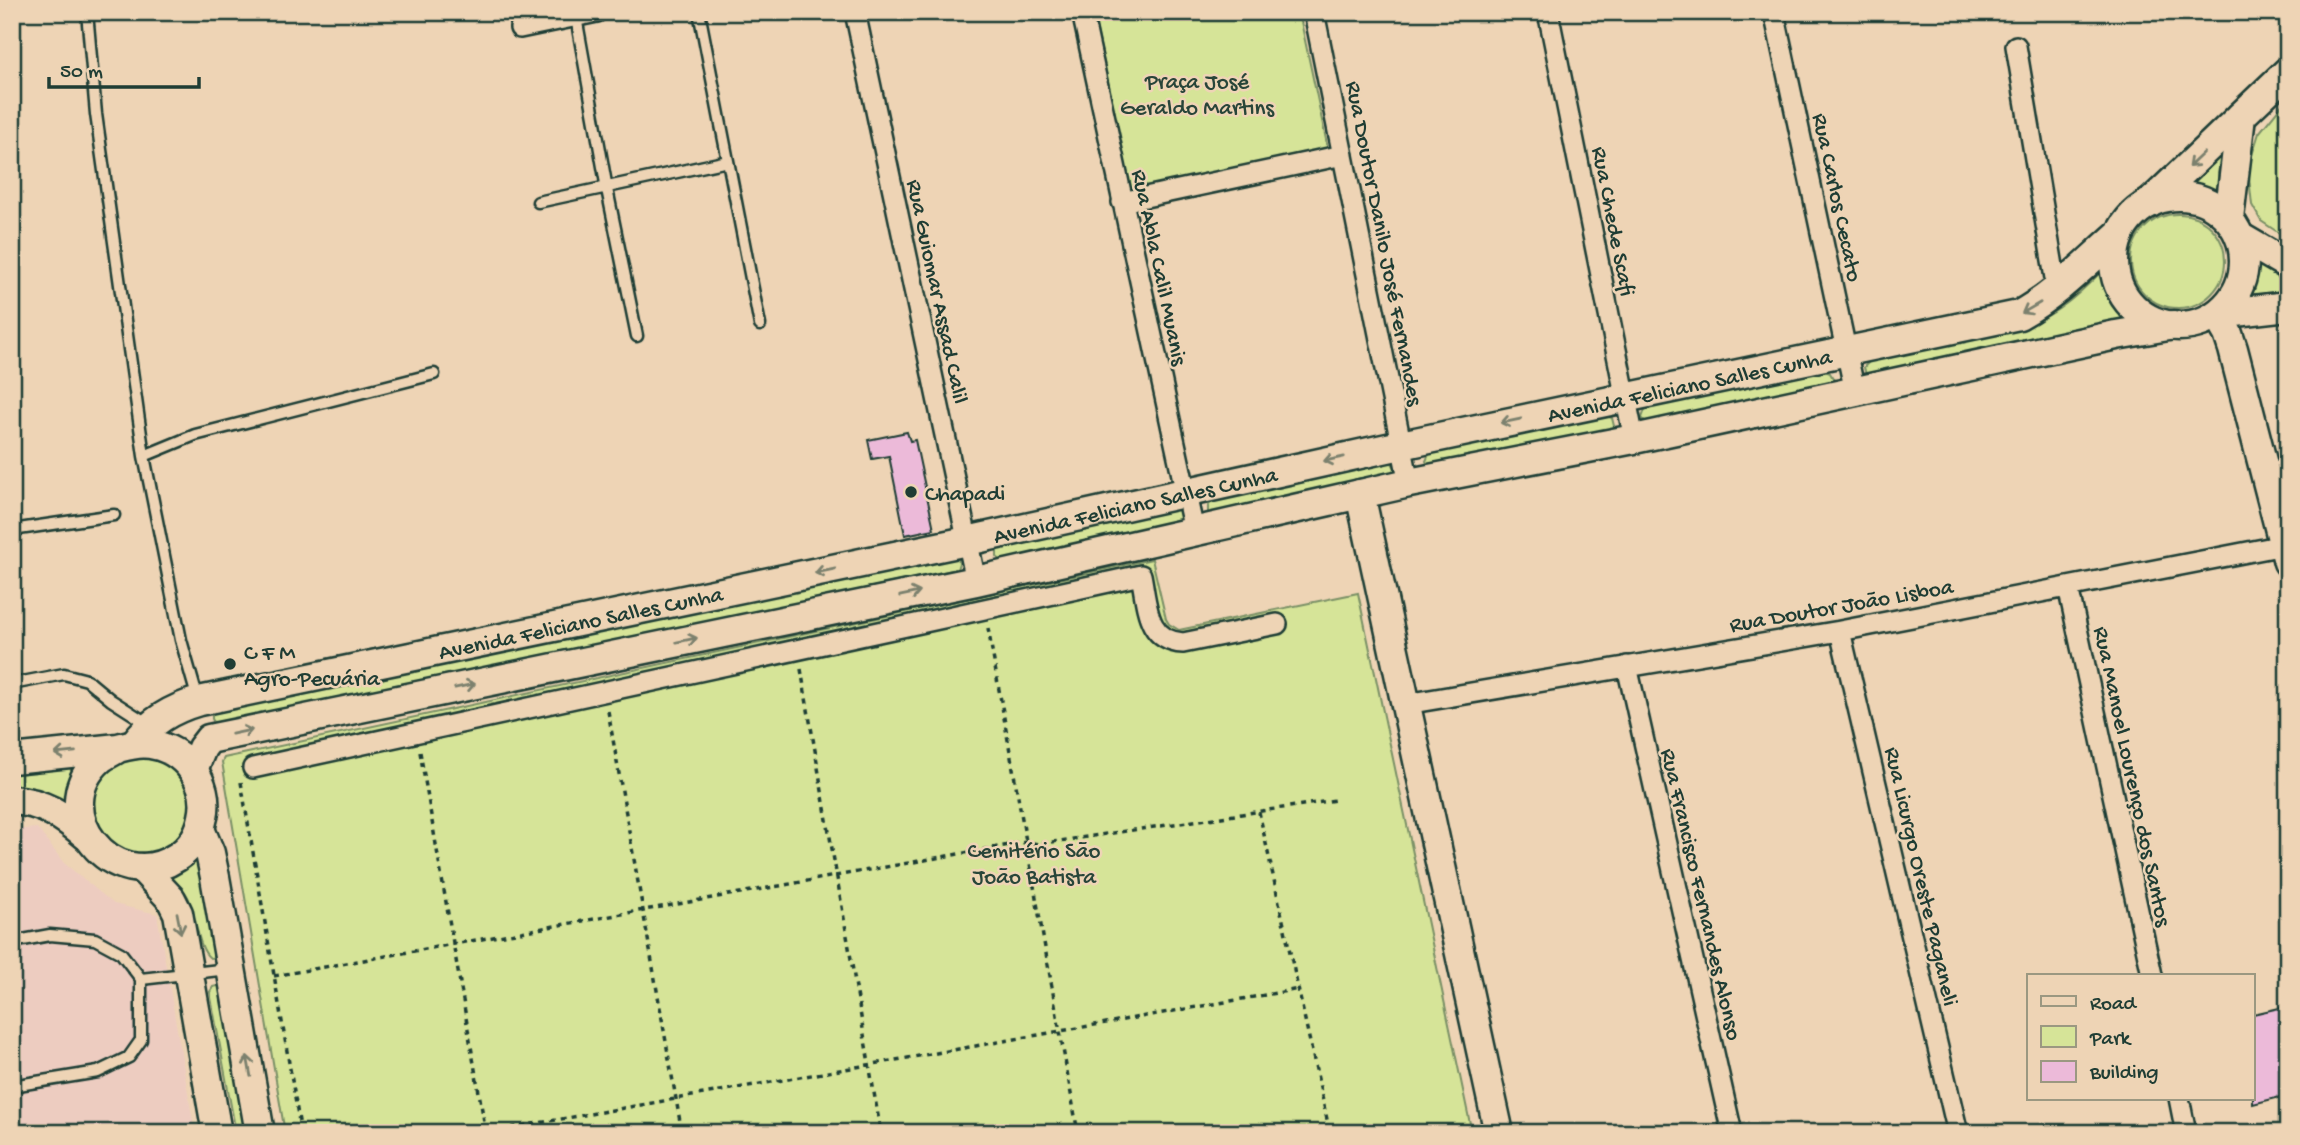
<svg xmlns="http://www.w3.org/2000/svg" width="2300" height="1145" font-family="'Gochi Hand',sans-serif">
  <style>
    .built { fill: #edccc0 }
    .green { fill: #d6e498; stroke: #7a9066; stroke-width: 2 }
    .building { fill: #ecbad9; stroke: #1f3d34; stroke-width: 2 }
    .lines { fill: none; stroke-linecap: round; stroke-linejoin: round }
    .lane-casing { stroke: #1f3d34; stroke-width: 15 }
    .street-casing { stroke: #1f3d34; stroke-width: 24 }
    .secondary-casing { stroke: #1f3d34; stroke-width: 33 }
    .path { stroke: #1f3d34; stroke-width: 3.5; stroke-dasharray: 5 5; stroke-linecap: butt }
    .lane { stroke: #eed4b5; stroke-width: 10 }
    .street { stroke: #eed4b5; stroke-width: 19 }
    .secondary { stroke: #eed4b5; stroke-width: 28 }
    .oneway { stroke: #7c816e }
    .poi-dot { fill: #1f3d34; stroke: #eed4b5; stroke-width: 2.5 }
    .labels { text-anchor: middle; stroke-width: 5; stroke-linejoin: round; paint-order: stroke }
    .park-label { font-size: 23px; fill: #284539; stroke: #eed4b5 }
    .street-label { font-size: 23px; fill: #1f3d34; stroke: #eed4b5 }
    .poi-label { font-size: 23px; fill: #1f3d34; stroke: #eed4b5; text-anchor: start }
  </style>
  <rect width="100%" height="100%" fill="#eed4b5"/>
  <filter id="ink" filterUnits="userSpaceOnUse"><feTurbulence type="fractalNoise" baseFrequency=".0143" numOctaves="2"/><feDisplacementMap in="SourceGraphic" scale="14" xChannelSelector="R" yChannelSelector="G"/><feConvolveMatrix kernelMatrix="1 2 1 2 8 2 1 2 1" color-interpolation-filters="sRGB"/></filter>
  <g filter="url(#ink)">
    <path class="built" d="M37,828L64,863L114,904L157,914L195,1133H12V830Z"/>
    <path class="green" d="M1093,12H1299L1328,149L1131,190Z
      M2288,97V239L2261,221L2252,205L2248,168L2259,133Z
      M2222,145L2218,174V197L2175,185Z
      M2131 261a47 47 0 1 1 94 0a47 47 0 1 1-94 0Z
      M2256,257L2288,283V298L2247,303L2253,283Z
      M2104,269C2110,289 2116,302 2131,317L2125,322L1874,381L1866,375L1864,367L1872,359L2027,326C2060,312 2079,294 2104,269Z
      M1823,370L1830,373L1834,380L1832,387L1647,424L1642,418L1646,407Z
      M1603,415L1612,418L1614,426L1611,434L1430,469L1426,461L1430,452Z
      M1385,462L1392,463L1397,471L1395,479L1208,514V506L1213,500Z
      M1174,508L1179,511L1181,518L1177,527L1002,562L997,557V543Z
      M957,555L959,563L957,569L225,725H216L212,719V711Z
      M1152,559L1166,619L1169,624L1179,630L1358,593L1472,1133H285L222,762L224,758Z
      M136,753C152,755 169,757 180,770C201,793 197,833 171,850C162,855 134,855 123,856L90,823L96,777Z
      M88,760L71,806L12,792V771Z
      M205,851L219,957L210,958C197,948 196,914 188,897C183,887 172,880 165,872Z
      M222,985L255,1133H236L210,992L213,987Z"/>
    <path class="building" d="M907,432L910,441L915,440L934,529L905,535L889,456L872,459L868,440Z
      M2288,1006V1095L2253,1104V1014Z"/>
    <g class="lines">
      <g class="lane-casing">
        <path id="lane" d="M87,12L96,114L144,456
          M699,12L760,325
          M576,17L607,189L637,336
          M538,202L728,161
          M12,530L114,515
          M12,684L64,674L87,680L111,700L150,725
          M198,700L181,640L144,456L195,435L434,374
          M12,942L50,935L95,939L121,953L141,979V1040L129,1057L98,1072L12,1086
          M141,979L228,969"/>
      </g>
      <g class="street-casing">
        <path id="street" d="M855,12L976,581
          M1082,12L1194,531
          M1314,12L1409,483
          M1548,12L1634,439
          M1774,12L1855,392
          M520,28L597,12
          M2016,46L2057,290
          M1122,202L1343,155
          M2068,587L2152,975
          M1840,631L1958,1133
          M1627,666L1732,1133
          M1406,704L1840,631L2284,545
          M253,768L1141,575C1147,604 1146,641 1183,643L1277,624
          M2179,1098L2186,1133"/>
      </g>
      <g class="secondary-casing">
        <g id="secondary">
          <circle cx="2179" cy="261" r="65"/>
          <path d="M2150,203L2288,71"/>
          <path d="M2229,218L2241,116"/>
          <path d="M2240,237L2288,265"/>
          <path d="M2218,314L2288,306"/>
          <path d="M2217,315L2228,334L2233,349L2288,562"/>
          <path d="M1360,494L1499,1133"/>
          <path id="s1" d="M134,744C151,721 172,709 199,701L967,541L1401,445L2019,315C2057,294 2088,261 2120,233"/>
          <path d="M12,759L118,748C129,745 139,742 150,744C184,749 211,782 203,817C200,833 191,848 177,857C113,899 43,810 100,759C105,755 112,752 118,748"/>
          <path d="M193,770L202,748L209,739L976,581L1409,483L1634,439L2116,335L2174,325"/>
          <path d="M12,800C43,802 64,816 87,836"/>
          <path d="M200,829L210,853L215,877L260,1133"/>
          <path d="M142,868L171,899L178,913L217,1133"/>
        </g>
      </g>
      <path class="path" d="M988,628L1078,1133
        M801,669L881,1133
        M608,711L682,1133
        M420,752L486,1133
        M241,782L301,1133
        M1259,812L1330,1133
        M274,976L1026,842L1039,844L1336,800
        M482,1133L1299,989"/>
      <use href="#lane" class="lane"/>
      <use href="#street" class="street"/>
      <use href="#secondary" class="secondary"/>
    </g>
    <defs><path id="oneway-shaft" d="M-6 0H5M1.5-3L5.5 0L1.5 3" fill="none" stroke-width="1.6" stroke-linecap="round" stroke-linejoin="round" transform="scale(1.75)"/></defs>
    <g class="oneway">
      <use href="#oneway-shaft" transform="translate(2196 160) rotate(136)"/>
      <use href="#oneway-shaft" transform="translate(2031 308) rotate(150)"/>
      <use href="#oneway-shaft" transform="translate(1511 421) rotate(168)"/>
      <use href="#oneway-shaft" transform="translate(1334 459) rotate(168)"/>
      <use href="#oneway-shaft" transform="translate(825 571) rotate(168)"/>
      <use href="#oneway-shaft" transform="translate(910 594) rotate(-12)"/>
      <use href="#oneway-shaft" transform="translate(687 640) rotate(-12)"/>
      <use href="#oneway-shaft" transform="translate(465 686) rotate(-12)"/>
      <use href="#oneway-shaft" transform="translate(242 732) rotate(-12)"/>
      <use href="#oneway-shaft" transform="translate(65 753) rotate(174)"/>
      <use href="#oneway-shaft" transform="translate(179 923) rotate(79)"/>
      <use href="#oneway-shaft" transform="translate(249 1066) rotate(-100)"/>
    </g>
  </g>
  <g class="poi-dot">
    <circle cx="911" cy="492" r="7"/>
    <circle cx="230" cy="664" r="7"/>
  </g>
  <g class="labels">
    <g class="park-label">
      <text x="1197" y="88">Praça José<tspan x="1197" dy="26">Geraldo Martins</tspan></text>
      <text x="1034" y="857">Cemitério São<tspan x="1034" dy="26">João Batista</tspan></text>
    </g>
    <g class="street-label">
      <text transform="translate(1839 197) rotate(78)" y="8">Rua Carlos Cecato</text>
      <text transform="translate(1615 221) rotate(79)" y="8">Rua Chede Scafi</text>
      <text transform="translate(1386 243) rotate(79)" y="8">Rua Doutor Danilo José Fernandes</text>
      <text transform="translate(1161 267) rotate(78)" y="8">Rua Abla Calil Muanis</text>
      <text transform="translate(939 291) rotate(78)" y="8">Rua Guiomar Assad Calil</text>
      <text dy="8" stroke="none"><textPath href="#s1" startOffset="1603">Avenida Feliciano Salles Cunha</textPath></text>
      <text dy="8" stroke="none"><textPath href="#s1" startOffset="1036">Avenida Feliciano Salles Cunha</textPath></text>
      <text transform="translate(1841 604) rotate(-10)" y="8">Rua Doutor João Lisboa</text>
      <text dy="8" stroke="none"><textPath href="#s1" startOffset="469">Avenida Feliciano Salles Cunha</textPath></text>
      <text transform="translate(2134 776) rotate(78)" y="8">Rua Manoel Lourenço dos Santos</text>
      <text transform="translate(1923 876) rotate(77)" y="8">Rua Licurgo Oreste Paganeli</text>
      <text transform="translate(1703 894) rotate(77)" y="8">Rua Francisco Fernandes Alonso</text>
    </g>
    <g class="poi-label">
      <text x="925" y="500">Chapadi</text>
      <text x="244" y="659">C F M<tspan x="244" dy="26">Agro-Pecuária</tspan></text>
    </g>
  </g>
  <rect width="2300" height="1145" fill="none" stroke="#eed4b5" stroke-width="42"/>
  <rect x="21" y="21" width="2258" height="1103" fill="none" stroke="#1f3d34" stroke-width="2.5" filter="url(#ink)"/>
  <rect x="2027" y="974" width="228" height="126" fill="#eed4b5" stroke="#9b9881" stroke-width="2"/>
  <rect x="2041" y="996" width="35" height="10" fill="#eed4b5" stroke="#9b9881" stroke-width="2"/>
  <text x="2090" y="1009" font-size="21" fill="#1f3d34">Road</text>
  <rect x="2041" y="1026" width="35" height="21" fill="#d6e498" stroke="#9b9881" stroke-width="2"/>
  <text x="2090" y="1044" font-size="21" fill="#1f3d34">Park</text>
  <rect x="2041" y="1061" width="35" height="21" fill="#ecbad9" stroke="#9b9881" stroke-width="2"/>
  <text x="2090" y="1078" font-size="21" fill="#1f3d34">Building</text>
  <path d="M49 77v10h150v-10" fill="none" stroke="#1f3d34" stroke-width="3.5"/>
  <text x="60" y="77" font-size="21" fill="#1f3d34" stroke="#eed4b5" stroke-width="5" paint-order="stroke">50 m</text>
</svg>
